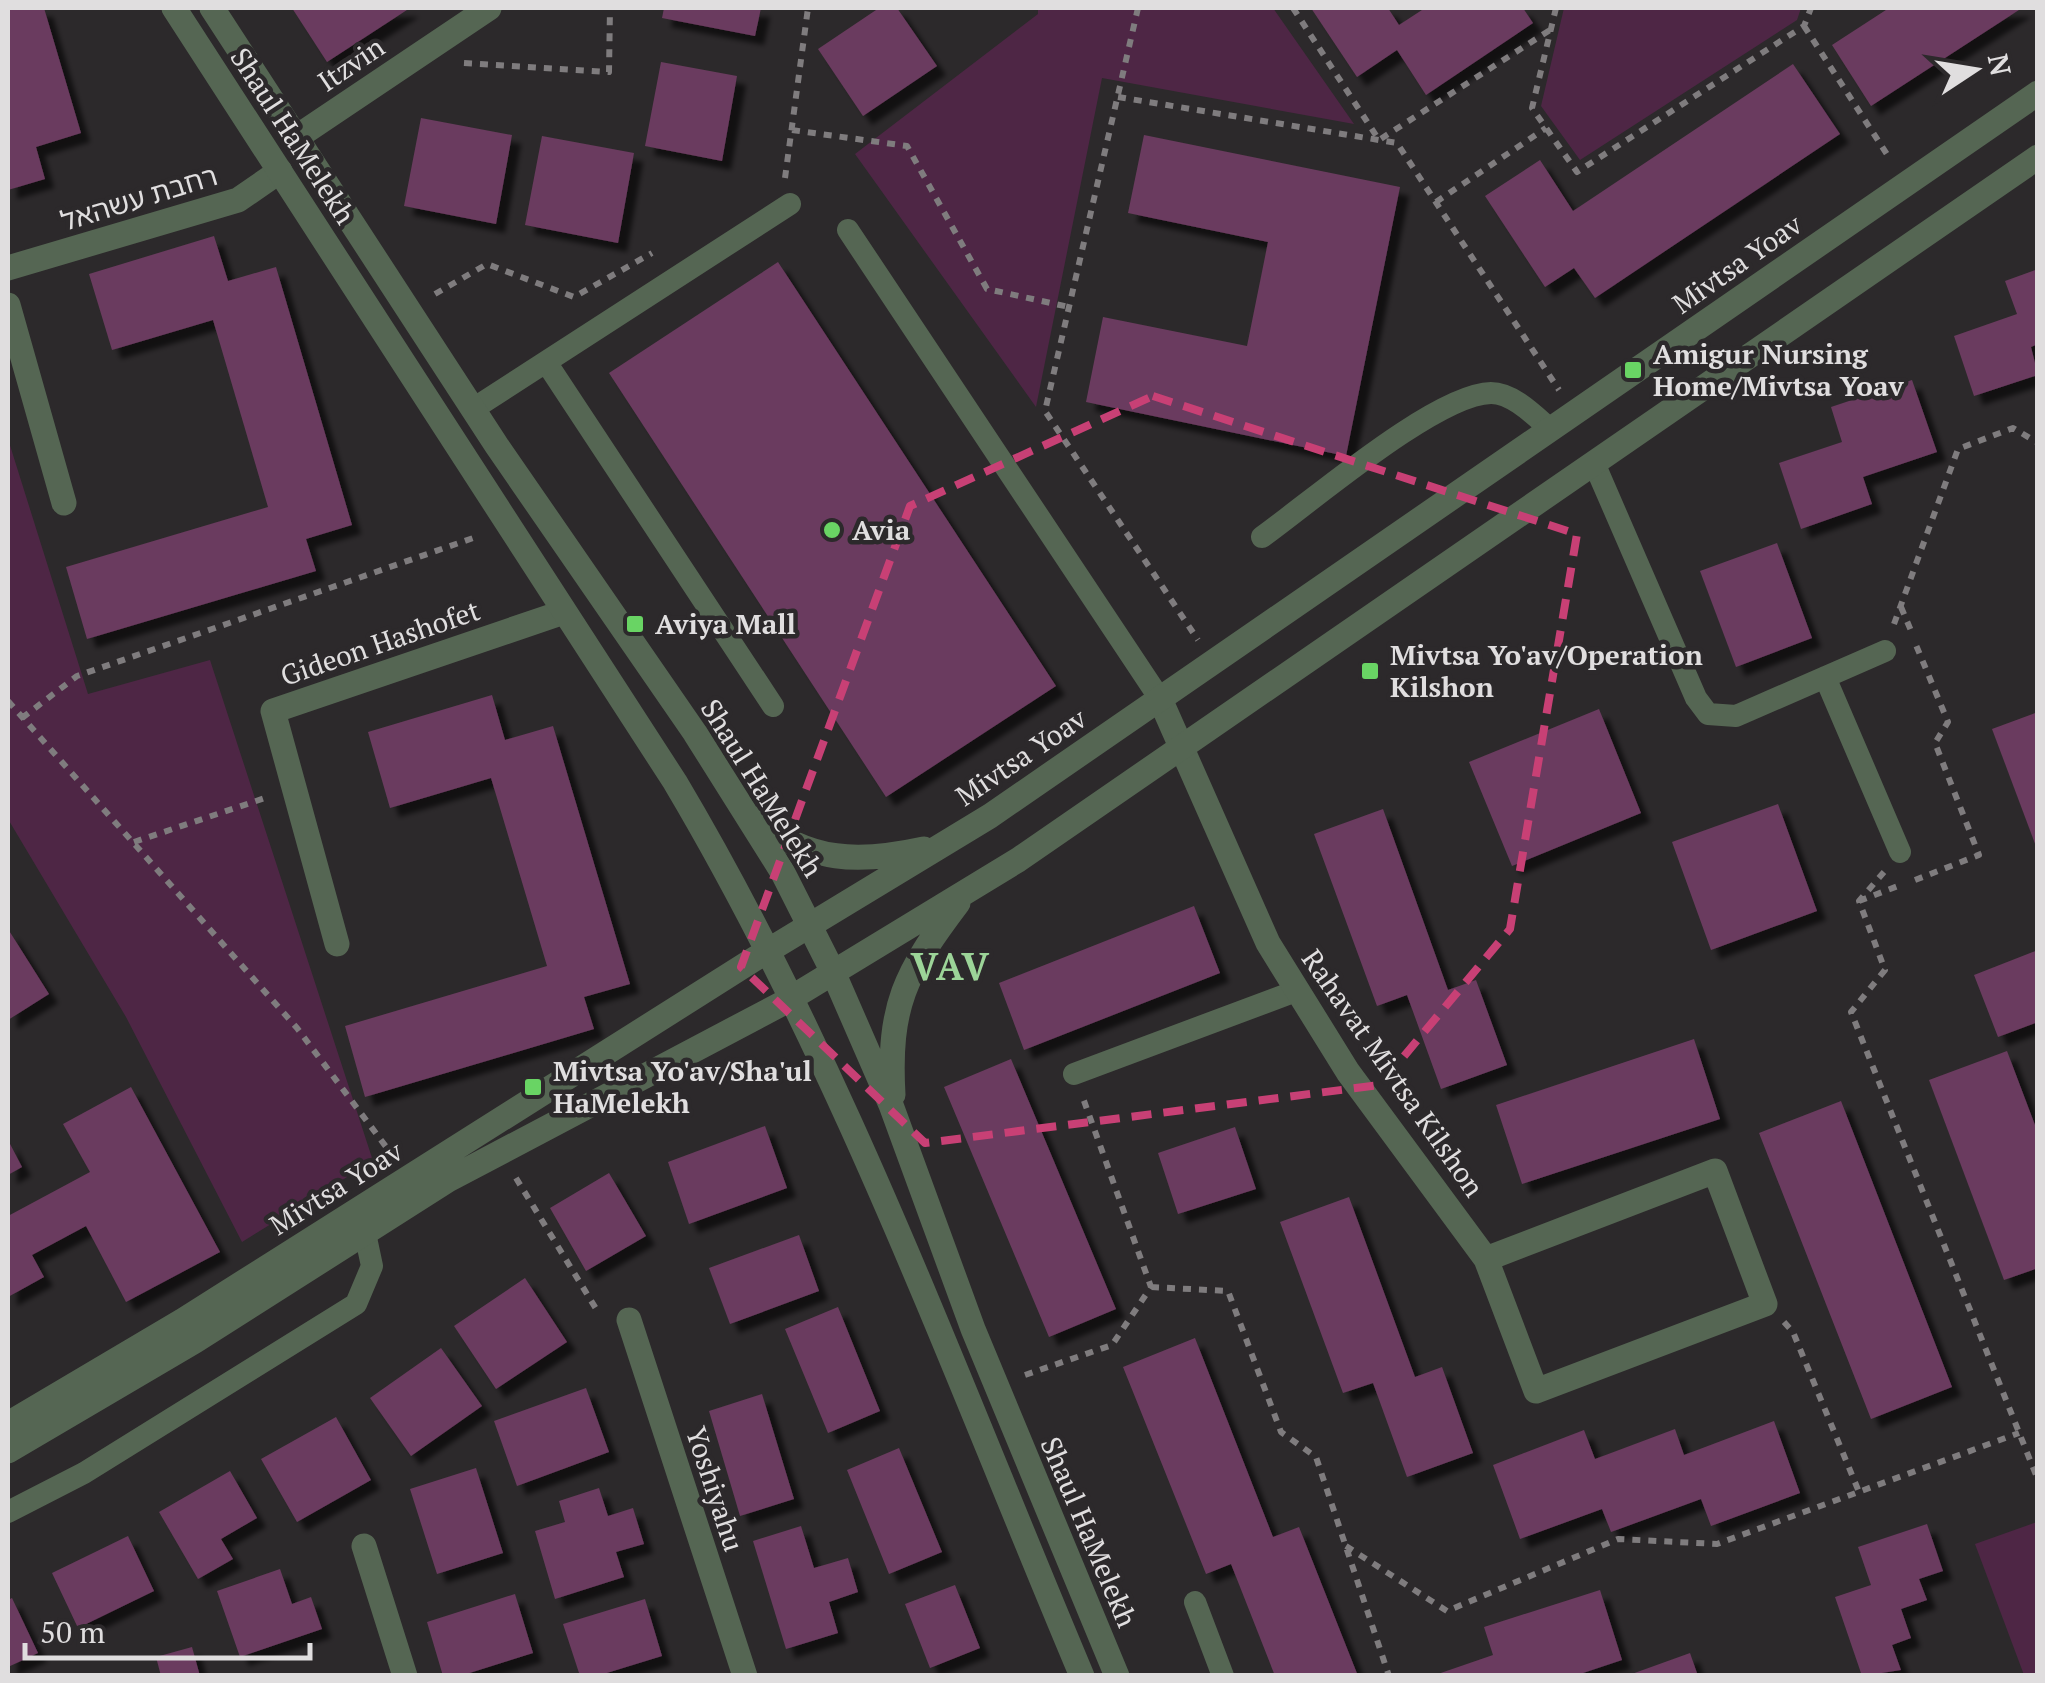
<svg xmlns="http://www.w3.org/2000/svg" width="2045" height="1683" font-family="'PT Serif','Noto Sans Hebrew',serif">
  <style>
    .green { fill: #4e2645 }
    .building { fill: #6a3b5e; filter: url(#shadow) }
    .lines { fill: none; stroke-linecap: round; stroke-linejoin: round }
    .path { stroke: #7f7c7e; stroke-width: 6; stroke-dasharray: 8 8; stroke-linecap: butt }
    .service { stroke: #556653; stroke-width: 22 }
    .minor { stroke: #556653; stroke-width: 25 }
    .tertiary { stroke: #556653; stroke-width: 25 }
    .marked { fill: none; stroke: #c84075; stroke-width: 8; stroke-dasharray: 20 12; stroke-linejoin: round }
    .poi-dot { fill: #69d464; stroke: #2c292b; stroke-width: 4 }
    .labels { text-anchor: middle; stroke-width: 9; stroke-linejoin: round; paint-order: stroke }
    .street-label { font-size: 28px; fill: #e0dedf; stroke: #2c292b }
    .poi-label { font-size: 28px; font-weight: bold; fill: #e0dedf; stroke: #2c292b; text-anchor: start }
    .district-label { font-size: 38px; font-weight: bold; letter-spacing: 2.5px; fill: #9cd498; stroke: #2c292b }
  </style>
  <defs>
    <filter id="shadow"><feDropShadow dx="9" dy="9" stdDeviation="2.5" flood-color="#0009"/></filter>
  </defs>
  <rect width="100%" height="100%" fill="#2c292b"/>
  <path class="green" d="M1038,8H1273L1354,124L1102,78L1036,407L855,154L1038,14Z
    M1564,8H1801L1797,20L1580,160L1541,106Z
    M8,439L88,694L210,660L373,1161L242,1242L126,1017L8,819Z
    M2037,1522V1675H2024L1975,1544Z"/>
  <path class="building" d="M8,8H44L81,133L36,147L45,179L8,190Z
    M292,8H410L327,62Z
    M664,8H761L755,36L662,18Z
    M879,8H897L937,66L863,116L818,49Z
    M1311,8H1388L1399,25L1425,8H1523L1533,23L1426,95L1397,50L1357,77Z
    M1889,8H2022L1871,106L1832,45Z
    M661,62L737,76L722,161L645,146Z
    M1793,64L1840,134L1595,298L1574,268L1545,287L1485,196L1540,160L1573,211Z
    M421,118L512,135L496,224L404,206Z
    M1144,135L1400,187L1346,456L1086,402L1103,317L1247,346L1268,242L1128,213Z
    M542,136L634,153L618,243L525,225Z
    M214,236L228,281L276,267L352,525L306,539L316,571L87,639L66,567L268,507L213,320L112,350L89,274Z
    M778,262L1056,686L886,797L609,373Z
    M2038,269V344L2031,347L2038,375L1974,396L1954,336L2017,314L2005,281Z
    M1912,380L1937,452L1863,477L1872,504L1801,529L1779,463L1842,442L1831,407Z
    M1777,543L1812,638L1736,667L1700,571Z
    M492,695L505,740L553,726L630,984L584,997L594,1029L365,1097L345,1026L547,966L491,778L390,808L368,732Z
    M1599,709L1641,813L1512,866L1469,762Z
    M2038,712V849H2037L1992,729Z
    M1778,804L1817,911L1711,950L1672,842Z
    M1383,809L1448,990L1476,980L1507,1065L1441,1089L1407,995L1377,1006L1314,834Z
    M1194,906L1220,973L1024,1050L999,983Z
    M8,929L49,994L8,1020Z
    M2038,950V1022L1998,1037L1974,975Z
    M1694,1039L1720,1119L1522,1184L1496,1105Z
    M2007,1051L2038,1133V1268L2004,1280L1929,1080Z
    M1011,1059L1116,1309L1049,1337L944,1087Z
    M131,1087L220,1252L126,1302L86,1226L32,1255L44,1277L8,1297V1216L90,1172L63,1124Z
    M1841,1101L1952,1387L1871,1419L1759,1133Z
    M765,1126L787,1188L689,1224L668,1162Z
    M1235,1127L1256,1189L1178,1214L1158,1153Z
    M8,1140L22,1167L8,1175Z
    M609,1173L646,1236L586,1271L550,1208Z
    M1349,1197L1415,1377L1442,1367L1473,1453L1407,1477L1373,1383L1343,1393L1280,1222Z
    M799,1235L819,1291L730,1324L709,1268Z
    M525,1278L567,1342L496,1389L454,1326Z
    M838,1307L880,1411L828,1433L785,1329Z
    M1195,1338L1273,1537L1299,1527L1358,1676H1275L1231,1564L1206,1574L1123,1367Z
    M441,1348L482,1406L411,1456L370,1398Z
    M586,1388L609,1452L517,1486L494,1421Z
    M762,1394L794,1499L740,1516L709,1411Z
    M336,1417L371,1480L297,1522L261,1459Z
    M1774,1421L1800,1493L1711,1526L1701,1499L1611,1532L1602,1509L1520,1539L1493,1465L1584,1430L1595,1459L1675,1429L1684,1455Z
    M899,1448L942,1552L889,1574L847,1470Z
    M476,1468L503,1553L437,1574L410,1489Z
    M230,1471L257,1518L221,1539L233,1559L198,1579L159,1512Z
    M599,1488L608,1516L633,1508L644,1544L616,1552L624,1577L555,1599L535,1531L565,1522L559,1501Z
    M1927,1524L1943,1571L1919,1579L1927,1600L1901,1609L1911,1638L1892,1645L1901,1670L1862,1676L1835,1597L1871,1585L1858,1547Z
    M801,1526L814,1568L848,1558L858,1592L829,1602L838,1633L786,1649L753,1541Z
    M128,1536L154,1591L78,1628L52,1573Z
    M280,1569L292,1604L311,1597L322,1629L240,1657L217,1591Z
    M955,1585L980,1648L930,1668L905,1604Z
    M1600,1590L1622,1660L1574,1676H1432L1493,1655L1484,1627Z
    M515,1594L533,1653L460,1676H443L427,1622Z
    M12,1598L38,1653L8,1667V1600Z
    M645,1599L662,1656L597,1676H580L563,1624Z
    M192,1647L200,1676H161L156,1657Z
    M1690,1653L1698,1676H1629V1675Z"/>
  <g class="lines">
    <path class="path" d="M1138,8L1045,411L1198,640
      M1293,8L1379,140L1550,30
      M1556,8L1532,108L1577,172L1804,26L1811,8
      M1804,26L1890,159
      M464,63L609,72L610,8
      M1118,97L1397,143L1559,390
      M792,130L907,146L987,289L1069,307
      M785,178L808,8
      M1436,202L1546,128
      M435,294L487,264L574,297L652,253
      M1901,607L1912,633
      M1894,624L1958,449L2013,428L2038,443
      M8,701L297,1028L393,1156
      M22,718L77,676L479,536
      M134,842L265,798
      M1884,872L1859,901L1885,970L1851,1012L2038,1480
      M1915,880L1979,855L1935,743L1948,722L1916,645
      M1859,901L1903,884
      M516,1178L598,1312
      M1151,1287L1228,1291L1281,1432L1316,1457L1389,1676
      M1784,1322L1793,1332L1859,1492
      M1025,1375L1112,1345L1151,1287L1083,1098
      M1346,1546L1447,1611L1618,1539L1717,1544L2019,1433"/>
    <path class="service" d="M848,230L1160,699
      M546,362L773,706
      M473,409L790,204
      M1594,463L1696,698L1708,714L1736,716L1885,651
      M1262,537C1311,502 1436,394 1491,393C1513,393 1535,416 1550,429
      M1825,677L1900,852
      M1074,1074L1296,991
      M8,1512L84,1473L356,1304L372,1266L365,1233
      M1195,1602L1223,1676"/>
    <path class="minor" d="M297,137L489,8
      M8,268L238,200L280,171
      M8,305L64,503
      M1160,699L1268,943L1348,1072L1486,1259L1536,1391L1765,1304L1715,1171L1486,1259
      M337,944L273,711L564,612
      M629,1320L745,1676
      M364,1546L405,1676"/>
    <path class="tertiary" d="M174,8L675,782C842,1063 955,1375 1082,1676
      M212,8L497,446L695,733L783,873L833,972L891,1105L973,1329L1117,1676
      M756,819C809,863 860,863 924,849
      M893,1095C888,1006 905,973 958,903
      M8,1424L182,1321L756,958L990,816L2038,93
      M8,1451L195,1341L448,1180L783,1003L1018,860L2038,157"/>
  </g>
  <path class="marked" d="M1153,396L1577,534L1510,929L1380,1085L925,1143L741,967L910,506Z"/>
  <g class="poi-dot">
    <rect x="1623" y="360" width="20" height="20" rx="5"/>
    <circle cx="832" cy="530" r="10"/>
    <rect x="625" y="614" width="20" height="20" rx="5"/>
    <rect x="1360" y="661" width="20" height="20" rx="5"/>
    <rect x="523" y="1077" width="20" height="20" rx="5"/>
  </g>
  <g class="labels">
    <g class="street-label">
      <text transform="translate(351 64) rotate(-34)" y="10">Itzvin</text>
      <text transform="translate(293 136) rotate(57)" y="10">Shaul HaMelekh</text>
      <text transform="translate(139 198) rotate(-17)" y="10">רחבת עשהאל</text>
      <text transform="translate(1737 264) rotate(-35)" y="10">Mivtsa Yoav</text>
      <text transform="translate(380 643) rotate(-19)" y="10">Gideon Hashofet</text>
      <text transform="translate(1021 757) rotate(-34)" y="10">Mivtsa Yoav</text>
      <text transform="translate(762 788) rotate(58)" y="10">Shaul HaMelekh</text>
      <text transform="translate(1393 1073) rotate(55)" y="10">Rahavat Mivtsa Kilshon</text>
      <text transform="translate(336 1188) rotate(-32)" y="10">Mivtsa Yoav</text>
      <text transform="translate(715 1489) rotate(72)" y="10">Yoshiyahu</text>
      <text transform="translate(1089 1532) rotate(67)" y="10">Shaul HaMelekh</text>
    </g>
    <g class="poi-label">
      <text x="1653" y="364">Amigur Nursing<tspan x="1653" dy="32">Home/Mivtsa Yoav</tspan></text>
      <text x="852" y="540">Avia</text>
      <text x="655" y="634">Aviya Mall</text>
      <text x="1390" y="665">Mivtsa Yo'av/Operation<tspan x="1390" dy="32">Kilshon</tspan></text>
      <text x="553" y="1081">Mivtsa Yo'av/Sha'ul<tspan x="553" dy="32">HaMelekh</tspan></text>
    </g>
    <g class="district-label">
      <text x="951" y="980">VAV</text>
    </g>
  </g>
  <rect width="2045" height="1683" fill="none" stroke="#e0dedf" stroke-width="20"/>
  <g transform="translate(1975 70) rotate(78)" stroke="#2c292b" stroke-width="8" paint-order="stroke">
  <path d="M0-8L18 38L0 25L-18 38Z" fill="#e0dedf"/>
  <text y="-15" font-size="28" font-weight="bold" text-anchor="middle" fill="#e0dedf">N</text>
  </g>
  <path d="M25 1643v15h285v-15" fill="none" stroke="#e0dedf" stroke-width="5"/>
  <text x="40" y="1643" font-size="30" fill="#e0dedf" stroke="#2c292b" stroke-width="8" paint-order="stroke">50 m</text>
</svg>
